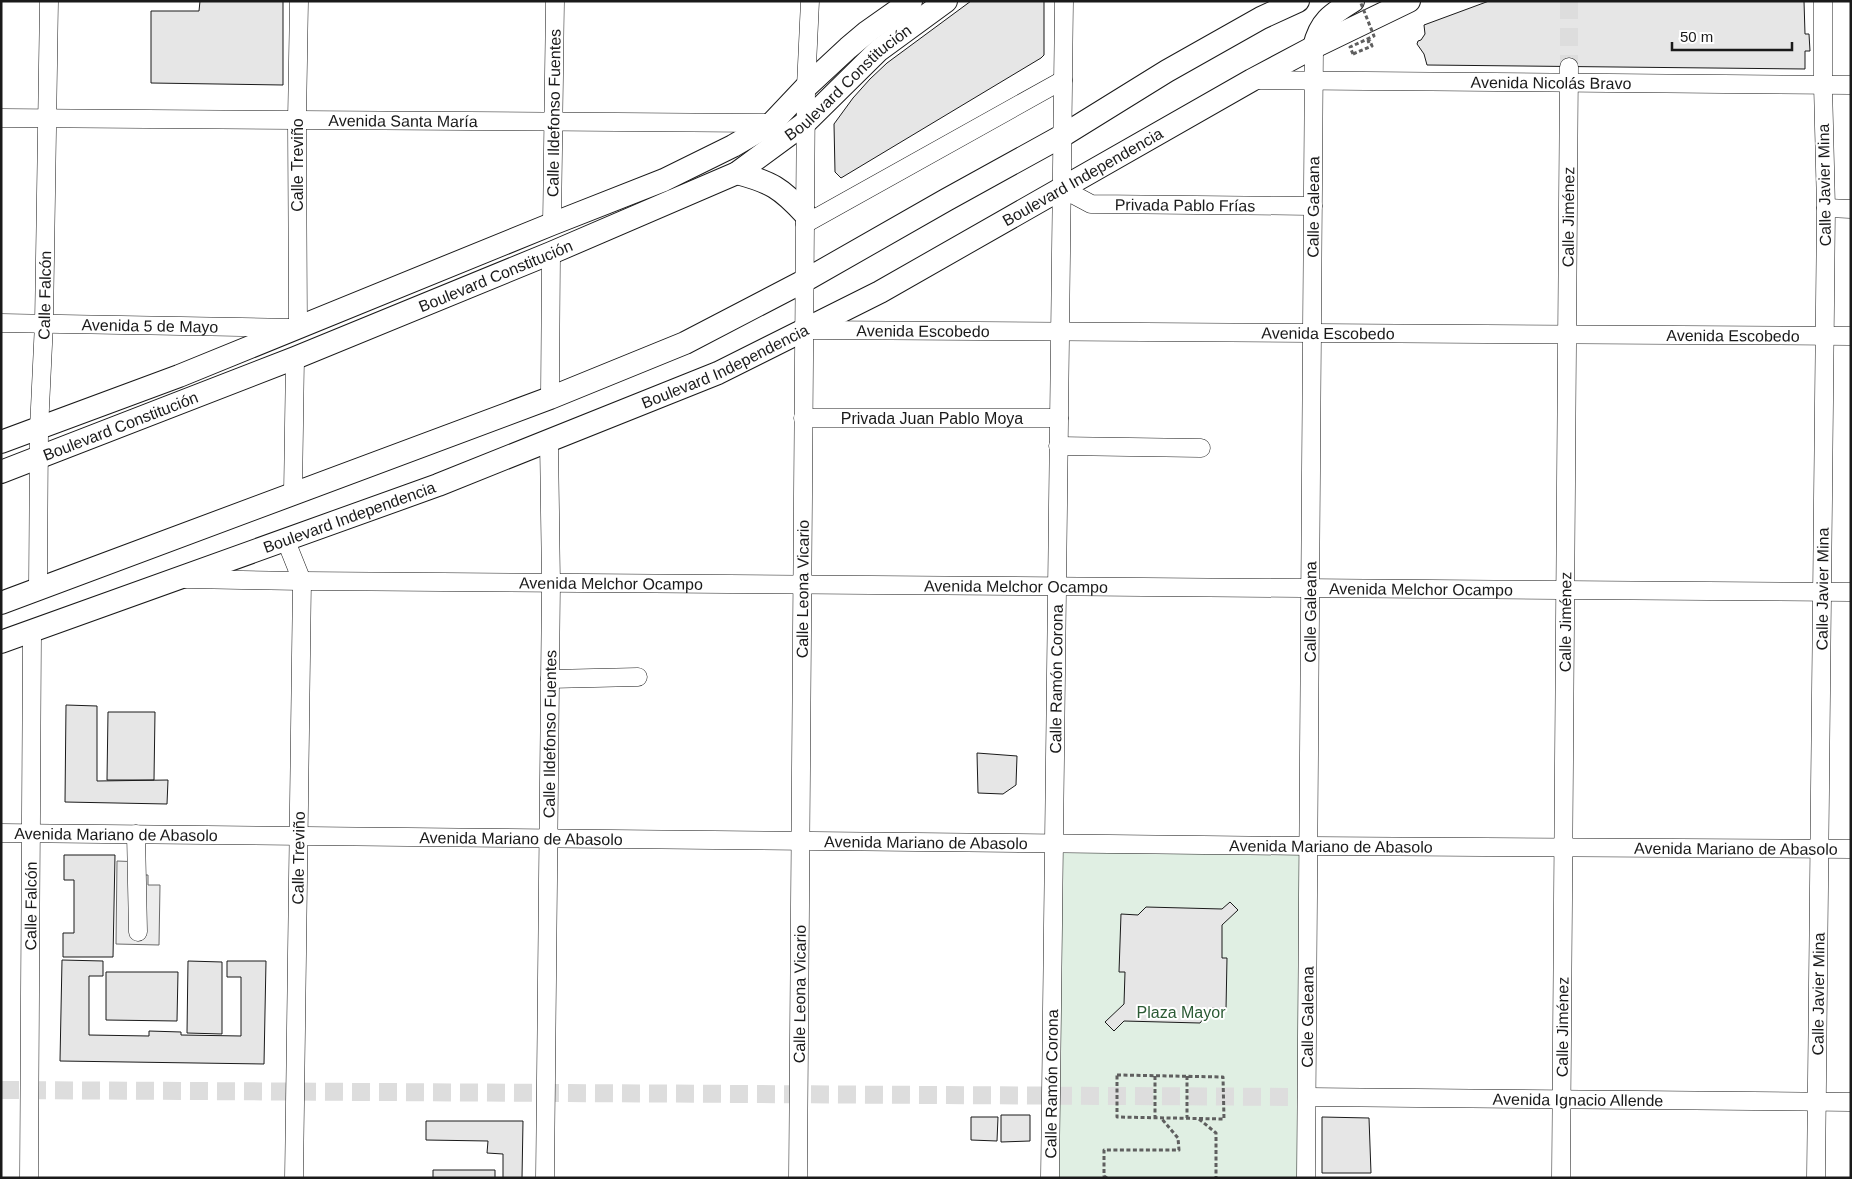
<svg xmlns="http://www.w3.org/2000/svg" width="1852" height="1179" font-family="Helvetica,sans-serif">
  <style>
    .green { fill: #e0efe3; stroke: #6a6a6a }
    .parking { fill: #ededed; stroke: #6a6a6a }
    .building { fill: #e6e6e6; stroke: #1a1a1a }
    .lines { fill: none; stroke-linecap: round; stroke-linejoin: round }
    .minor-tunnel { stroke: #ddd; stroke-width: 18; stroke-dasharray: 18 9; stroke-linecap: butt }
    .minor-casing { stroke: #1a1a1a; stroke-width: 19 }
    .major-casing { stroke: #1a1a1a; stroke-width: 24 }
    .path { stroke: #5f5f5f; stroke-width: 3; stroke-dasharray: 4 2.5; stroke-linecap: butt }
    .minor { stroke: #fff; stroke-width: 18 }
    .major { stroke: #fff; stroke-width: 22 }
    .path-bridge { stroke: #5f5f5f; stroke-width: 3; stroke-dasharray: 4 2.5; stroke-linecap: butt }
    .labels { text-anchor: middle; stroke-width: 4; stroke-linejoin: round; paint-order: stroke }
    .street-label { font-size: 16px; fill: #1a1a1a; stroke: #fff }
    .park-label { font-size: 16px; fill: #2b5a34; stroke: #fff }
  </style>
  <rect width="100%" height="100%" fill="#fff"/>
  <path class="green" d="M1054,845L1310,847L1308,1178H1050Z"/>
  <path class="parking" d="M117,861L142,862V875H148V885H160L159,945L116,944Z"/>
  <path class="building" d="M200,1H283V85L151,83V11H199Z
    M971,1H1044V55L1041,58L841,178L835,172L834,124L853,98L870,79L887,63Z
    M1489,1H1804L1805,34H1809L1810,51H1805V69L1427,65L1424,54L1417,44L1418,41L1421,40L1425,34L1424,25Z
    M66,705L97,706V781L168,780L167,804L65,802Z
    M108,712H155L154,780H107Z
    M977,753L1017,756L1016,785L1003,794L978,793Z
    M64,855H115L113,957H63V933H74V880H64Z
    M1230,902L1238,910L1222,925V958H1227L1226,1009L1212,1008L1200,1023L1124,1021L1114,1031L1105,1022L1124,1004L1125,972H1119L1121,914L1138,915L1146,907L1222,909Z
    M62,960L103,961V976H89V1035L149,1036V1031L181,1032V1035L241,1036V977H227V961H266L264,1064L60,1061Z
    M188,961L222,962V1034L187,1033Z
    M106,972H178L177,1021L106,1020Z
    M1001,1115H1030V1141L1001,1142Z
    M971,1117H998L997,1141L971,1140Z
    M1322,1117L1369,1118L1371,1173H1322Z
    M426,1121H523L522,1178H503V1154L487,1153L488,1141L426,1140Z
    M433,1170H495V1178H433Z"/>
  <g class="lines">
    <path class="minor-tunnel" d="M1569,1V67
      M1,1090L1307,1097"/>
    <g class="minor-casing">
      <g id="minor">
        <path id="s1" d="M1252,80L1851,85"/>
        <path id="s2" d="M1,118L772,123"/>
        <path id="s3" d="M1061,188L1091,204L1313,206"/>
        <path d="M1826,208L1851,209"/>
        <path id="s4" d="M552,224L555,1"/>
        <path d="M805,224L1063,80"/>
        <path id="s5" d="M1,323L298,328L297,120L299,1"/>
        <path id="s6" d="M804,330L1851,336"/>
        <path d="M550,398L551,253"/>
        <path id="s7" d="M803,418H1059"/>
        <path d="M1058,446L1201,448"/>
        <path d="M293,493L295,358"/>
        <path d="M286,541L302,581L294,1178"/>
        <path id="s8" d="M185,579L302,581L1851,592"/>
        <path id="s9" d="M38,590L39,429L44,323L49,1"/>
        <path d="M550,679L638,677"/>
        <path id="s10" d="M1,833L1309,846L1851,849"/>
        <path d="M136,834L138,932"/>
        <path id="s11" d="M1307,1097L1851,1102"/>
        <path id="s12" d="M29,1178L32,633"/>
        <path id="s13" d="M545,1178L551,583L549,441"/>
        <path id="s14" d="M798,1178L806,87L810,1"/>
        <path id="s15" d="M1050,1178L1064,1"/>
        <path id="s16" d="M1306,1178L1314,47"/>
        <path id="s17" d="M1561,1178L1569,67"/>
        <path id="s18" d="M1816,1178L1826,208L1823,85V1"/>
      </g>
    </g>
    <g class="major-casing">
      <g id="major">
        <path d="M1314,47C1320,21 1332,14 1353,1"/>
        <path d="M737,173C771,182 781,188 805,214"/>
        <path d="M1,442L179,376L552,224L664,180L733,146L772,123L806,87L848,48L867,32L911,1"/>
        <path id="s19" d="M1,472L295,358L551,253L737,173L805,123L879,50L946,1"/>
        <path d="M1,603L550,398L685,343L804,281L946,200L1062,136L1167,71L1261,18L1298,1"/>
        <path id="s20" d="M1,642L438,485L718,373L880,292L1252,80L1314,47L1409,1"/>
      </g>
    </g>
    <path class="path" d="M1353,54L1372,46L1370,41L1367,42
      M1117,1075L1223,1077L1224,1119L1117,1117Z
      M1155,1076V1118
      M1187,1076V1118
      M1199,1119L1216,1133V1178
      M1107,1178L1104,1176V1150H1179L1178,1138L1161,1118"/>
    <use href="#minor" class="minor"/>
    <use href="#major" class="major"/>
    <path class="path-bridge" d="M1353,54L1350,47L1374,36L1360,1"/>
  </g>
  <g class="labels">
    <g class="street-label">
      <text dy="6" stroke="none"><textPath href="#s1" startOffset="299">Avenida Nicolás Bravo</textPath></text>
      <text dy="6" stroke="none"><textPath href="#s19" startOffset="938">Boulevard Constitución</textPath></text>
      <text dy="6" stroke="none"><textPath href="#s4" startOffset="111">Calle Ildefonso Fuentes</textPath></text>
      <text dy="6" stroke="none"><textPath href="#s2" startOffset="402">Avenida Santa María</textPath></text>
      <text transform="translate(297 165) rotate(-90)" y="6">Calle Treviño</text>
      <text dy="6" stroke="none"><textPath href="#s20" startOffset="1180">Boulevard Independencia</textPath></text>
      <text transform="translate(1824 185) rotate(-91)" y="6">Calle Javier Mina</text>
      <text dy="6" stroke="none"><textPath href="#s3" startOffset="128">Privada Pablo Frías</textPath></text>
      <text dy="6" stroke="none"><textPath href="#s16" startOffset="971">Calle Galeana</textPath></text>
      <text dy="6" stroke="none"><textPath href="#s17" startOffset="961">Calle Jiménez</textPath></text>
      <text dy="6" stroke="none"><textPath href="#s19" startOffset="532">Boulevard Constitución</textPath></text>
      <text dy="6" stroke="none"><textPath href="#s9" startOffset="295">Calle Falcón</textPath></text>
      <text dy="6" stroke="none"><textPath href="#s5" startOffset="149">Avenida 5 de Mayo</textPath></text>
      <text dy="6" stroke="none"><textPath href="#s6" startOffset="119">Avenida Escobedo</textPath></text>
      <text dy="6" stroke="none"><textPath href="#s6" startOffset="524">Avenida Escobedo</textPath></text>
      <text dy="6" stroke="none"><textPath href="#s6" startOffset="929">Avenida Escobedo</textPath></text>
      <text dy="6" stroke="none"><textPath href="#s20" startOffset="775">Boulevard Independencia</textPath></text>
      <text dy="6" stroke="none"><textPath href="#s7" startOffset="129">Privada Juan Pablo Moya</textPath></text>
      <text dy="6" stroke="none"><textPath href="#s19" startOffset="128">Boulevard Constitución</textPath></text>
      <text dy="6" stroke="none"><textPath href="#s20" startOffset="370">Boulevard Independencia</textPath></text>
      <text dy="6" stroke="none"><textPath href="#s8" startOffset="426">Avenida Melchor Ocampo</textPath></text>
      <text dy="6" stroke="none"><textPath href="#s8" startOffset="831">Avenida Melchor Ocampo</textPath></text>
      <text dy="6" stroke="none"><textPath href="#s14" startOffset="589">Calle Leona Vicario</textPath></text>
      <text dy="6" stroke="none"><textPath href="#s8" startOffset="1236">Avenida Melchor Ocampo</textPath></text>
      <text dy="6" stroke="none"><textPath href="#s18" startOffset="589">Calle Javier Mina</textPath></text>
      <text dy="6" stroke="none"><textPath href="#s16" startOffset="566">Calle Galeana</textPath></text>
      <text dy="6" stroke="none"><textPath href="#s17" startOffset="556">Calle Jiménez</textPath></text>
      <text dy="6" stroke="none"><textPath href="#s15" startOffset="499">Calle Ramón Corona</textPath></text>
      <text dy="6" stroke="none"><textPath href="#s13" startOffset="444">Calle Ildefonso Fuentes</textPath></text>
      <text dy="6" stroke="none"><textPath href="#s10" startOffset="115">Avenida Mariano de Abasolo</textPath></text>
      <text dy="6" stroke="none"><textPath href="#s10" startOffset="520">Avenida Mariano de Abasolo</textPath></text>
      <text dy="6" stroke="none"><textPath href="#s10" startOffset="925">Avenida Mariano de Abasolo</textPath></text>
      <text dy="6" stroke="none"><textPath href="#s10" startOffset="1330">Avenida Mariano de Abasolo</textPath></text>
      <text dy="6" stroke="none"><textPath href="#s10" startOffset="1735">Avenida Mariano de Abasolo</textPath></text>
      <text transform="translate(298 858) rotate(-89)" y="6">Calle Treviño</text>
      <text dy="6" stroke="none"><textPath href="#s12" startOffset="272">Calle Falcón</textPath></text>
      <text dy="6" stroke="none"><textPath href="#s14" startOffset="184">Calle Leona Vicario</textPath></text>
      <text dy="6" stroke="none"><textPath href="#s18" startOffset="184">Calle Javier Mina</textPath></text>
      <text dy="6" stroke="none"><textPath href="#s16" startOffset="161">Calle Galeana</textPath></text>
      <text dy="6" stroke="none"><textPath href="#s17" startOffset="151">Calle Jiménez</textPath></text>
      <text dy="6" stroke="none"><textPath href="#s15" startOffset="94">Calle Ramón Corona</textPath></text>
      <text dy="6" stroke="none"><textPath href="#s11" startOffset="271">Avenida Ignacio Allende</textPath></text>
    </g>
    <g class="park-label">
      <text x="1181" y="1018">Plaza Mayor</text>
    </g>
  </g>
  <rect width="1852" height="1179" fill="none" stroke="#1a1a1a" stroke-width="5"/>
  <path d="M1672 42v8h120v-8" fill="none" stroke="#1a1a1a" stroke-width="2.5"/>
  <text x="1680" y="42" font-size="15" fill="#1a1a1a" stroke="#ffffff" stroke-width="4" paint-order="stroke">50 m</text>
</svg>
